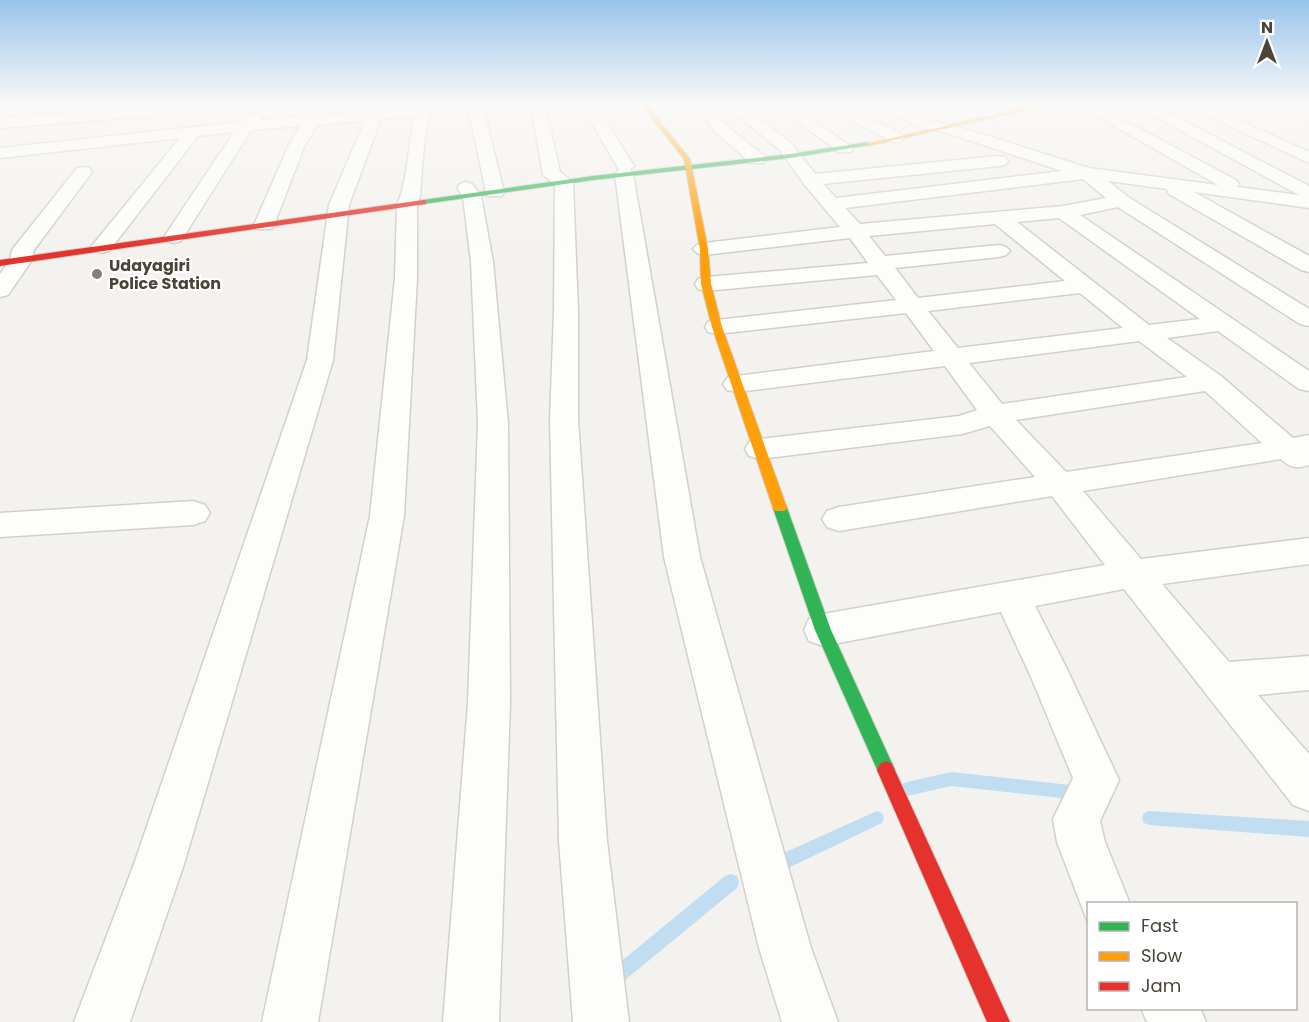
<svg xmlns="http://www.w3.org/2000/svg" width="1309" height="1022" font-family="Poppins,sans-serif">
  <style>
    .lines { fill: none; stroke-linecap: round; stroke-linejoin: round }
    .stream { fill: #c0ddf1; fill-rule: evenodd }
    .street-casing { stroke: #d2d0cb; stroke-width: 3 }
    .fast-casing { stroke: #d3cfc5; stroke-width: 2 }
    .slow-casing { stroke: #d3cfc5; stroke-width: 2 }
    .jam-casing { stroke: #d3cfc5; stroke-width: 2 }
    .street { fill: #fdfdfc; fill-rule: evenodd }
    .fast { fill: #30b455; fill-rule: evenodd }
    .slow { fill: #ff9f0a; fill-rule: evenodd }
    .jam { fill: #e5322d; fill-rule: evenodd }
    .poi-dot { fill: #868178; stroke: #fff; stroke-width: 2 }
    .labels { text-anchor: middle; stroke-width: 4.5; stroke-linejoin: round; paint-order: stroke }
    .far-poi-label { font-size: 16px; font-weight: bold; fill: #4b4439; stroke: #fff; text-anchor: start }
  </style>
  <rect width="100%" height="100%" fill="#f4f2ee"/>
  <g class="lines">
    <path class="stream" d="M951,772L1070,785L1075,787L1077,792L1075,797L1070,799L951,786L907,796L902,794L900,789L902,784L907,782Z
      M877,811L882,813L884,818L882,823L780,872L774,874L768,872L766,866L768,860Z
      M1149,811L1309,821V837L1149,825L1144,823L1142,818L1144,813Z
      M731,874L737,876L739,882L737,888L619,985L613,988L607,985L604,979L607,973L725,876Z"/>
    <g class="street-casing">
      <path id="street" d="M174,105H242L235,109L0,128V118Z
        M313,105H325L322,115L369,111L372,105H386L384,110L416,108L417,105H508L501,109L484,111L504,192L502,196H488L486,192L469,112L429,115L424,145L420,196L417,205V278L404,516L318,1022H262L370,516L395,278L397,205C407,184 409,142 414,117L381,119L349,205L333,360L184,864L130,1022H74L134,864L307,360L329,205L365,121L317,125L304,147L274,225L271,229H257L254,225L288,147L300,126L251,130L181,241L174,243L167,241L164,237L234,132L198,136L109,251L102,253L95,251L91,247L180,138L0,158V148L241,122C248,116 251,112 260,114L263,117L260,120L306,116Z
        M531,105H545L560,172L573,182L578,312V419L607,841L629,1022H573L559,841L550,419L554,312L555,184L543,175Z
        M582,105H596L634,166L630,170L633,174L700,557L811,948L838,1022H782L759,948L664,557L615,174L619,170Z
        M696,105H710L723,123L763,155L766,159L763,163H751L712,129Z
        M725,105H742L792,144L815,174L999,156L1005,157L1008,161L1005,165L999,166L823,184L836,198L1062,171L944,132L918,127L880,105H899L927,120L953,125L1089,168L1218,185L1077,105H1095L1236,180L1239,184L1237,187L1299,195L1134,105H1153L1309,186V208L1194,192L1309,256V272L1301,270L1169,194L1167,189L1108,181L1128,197L1309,309V326L1300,324L1118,207L1080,215L1309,371V391L1299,389L1218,331L1167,338L1221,376L1293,438L1309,435V465C1297,469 1290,468 1281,459L1083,491L1141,559L1309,538V564L1162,584L1229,662L1309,656V690L1258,695L1309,754V811L1293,805L1124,589L1035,606L1065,665L1119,780L1100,821L1105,842L1130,904H1088V923L1057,842L1053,819L1073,778L1031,677L1001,612L823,646L809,641L804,630L809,619L823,614L1105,565L1052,496L839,531L827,527L822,519L827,511L839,507L1035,477L990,426L962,434L760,459L749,456L745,449L749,442L760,439L959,416L977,410L945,366L737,392L727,390L723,384L727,378L737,376L934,351L906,313L717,334L708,332L705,327L708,322L717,320L896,300L877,275L706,291L698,289L695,284L698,279L706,277L868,263L850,238L704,255L697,253L693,249L697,245L704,243L840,227L804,184L780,150ZM1083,179L1106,198L1063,206L860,224L845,208ZM1059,218L1200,319L1149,325L1017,222ZM995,224L1065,281L918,298L895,268L999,257L1006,255L1010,251L1006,247L999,245L885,256L869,236ZM1080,293L1123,328L958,348L928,311ZM1139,341L1187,377L1002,404L969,363ZM1205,391L1262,443L1066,472L1016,420Z
        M775,105H792L853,148L851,152H839Z
        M824,105H843L903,135L905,138L897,143L891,141Z
        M963,105C978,105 996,105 1007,117L999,122L994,120Z
        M1185,105H1205L1309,152V163Z
        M1278,105H1298L1309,110V120Z
        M83,167L89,168L92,172L34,250L32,260L8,295L0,297V274L10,260L12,250L77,168Z
        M466,182L472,184L481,196L493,262L508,423L510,703L499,1022H443L468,703L478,423L471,262L463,196L457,188L460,184Z
        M193,501L205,505L210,513L205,521L193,525L0,537V513Z
        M1141,1008H1200L1206,1022H1147Z"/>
    </g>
    <g class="fast-casing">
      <path id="fast" d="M868,142L870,145L790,158L593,180L423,204L419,202L423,200L593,176L790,154Z
        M780,503L787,508L831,630L895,770L892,776L886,779L880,776L815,630L773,508Z"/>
    </g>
    <g class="slow-casing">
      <path id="slow" d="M641,105H647L690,159L708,249L711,284L722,327L787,508L785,511H775L773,508L712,327L701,284L700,249L684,159Z
        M1038,105H1050L868,146L865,144Z"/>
    </g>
    <g class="jam-casing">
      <path id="jam" d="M423,200H426V204L0,266V260Z
        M886,761L892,764L1010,1022H987L877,770L880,764Z"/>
    </g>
    <use href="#street" class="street"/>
    <use href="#fast" class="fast"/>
    <use href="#slow" class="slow"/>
    <use href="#jam" class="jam"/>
  </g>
  <linearGradient id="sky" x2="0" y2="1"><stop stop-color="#98c4ec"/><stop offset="0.42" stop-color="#faf9f7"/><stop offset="1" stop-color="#faf9f7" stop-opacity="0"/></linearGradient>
  <rect width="1309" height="248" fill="url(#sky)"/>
  <circle class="poi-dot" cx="97" cy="274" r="6"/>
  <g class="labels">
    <g class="far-poi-label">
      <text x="109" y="271">Udayagiri<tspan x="109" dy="18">Police Station</tspan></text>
    </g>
  </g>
  <rect x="1087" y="902" width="210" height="108" fill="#ffffff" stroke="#b7b4b0" stroke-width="1.5"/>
  <rect x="1099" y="922" width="30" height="9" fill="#30b455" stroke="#b7b4b0" stroke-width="1.5"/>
  <text x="1141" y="932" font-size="18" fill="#4b4439">Fast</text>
  <rect x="1099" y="952" width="30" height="9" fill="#ff9f0a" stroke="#b7b4b0" stroke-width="1.5"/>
  <text x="1141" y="962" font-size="18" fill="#4b4439">Slow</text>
  <rect x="1099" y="982" width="30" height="9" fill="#e5322d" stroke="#b7b4b0" stroke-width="1.5"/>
  <text x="1141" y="992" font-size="18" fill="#4b4439">Jam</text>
  <g transform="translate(1267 42)" stroke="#ffffff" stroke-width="4.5" paint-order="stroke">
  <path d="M0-4.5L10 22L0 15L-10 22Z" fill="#4b4439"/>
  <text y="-9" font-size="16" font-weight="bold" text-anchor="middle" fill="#4b4439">N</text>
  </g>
</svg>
